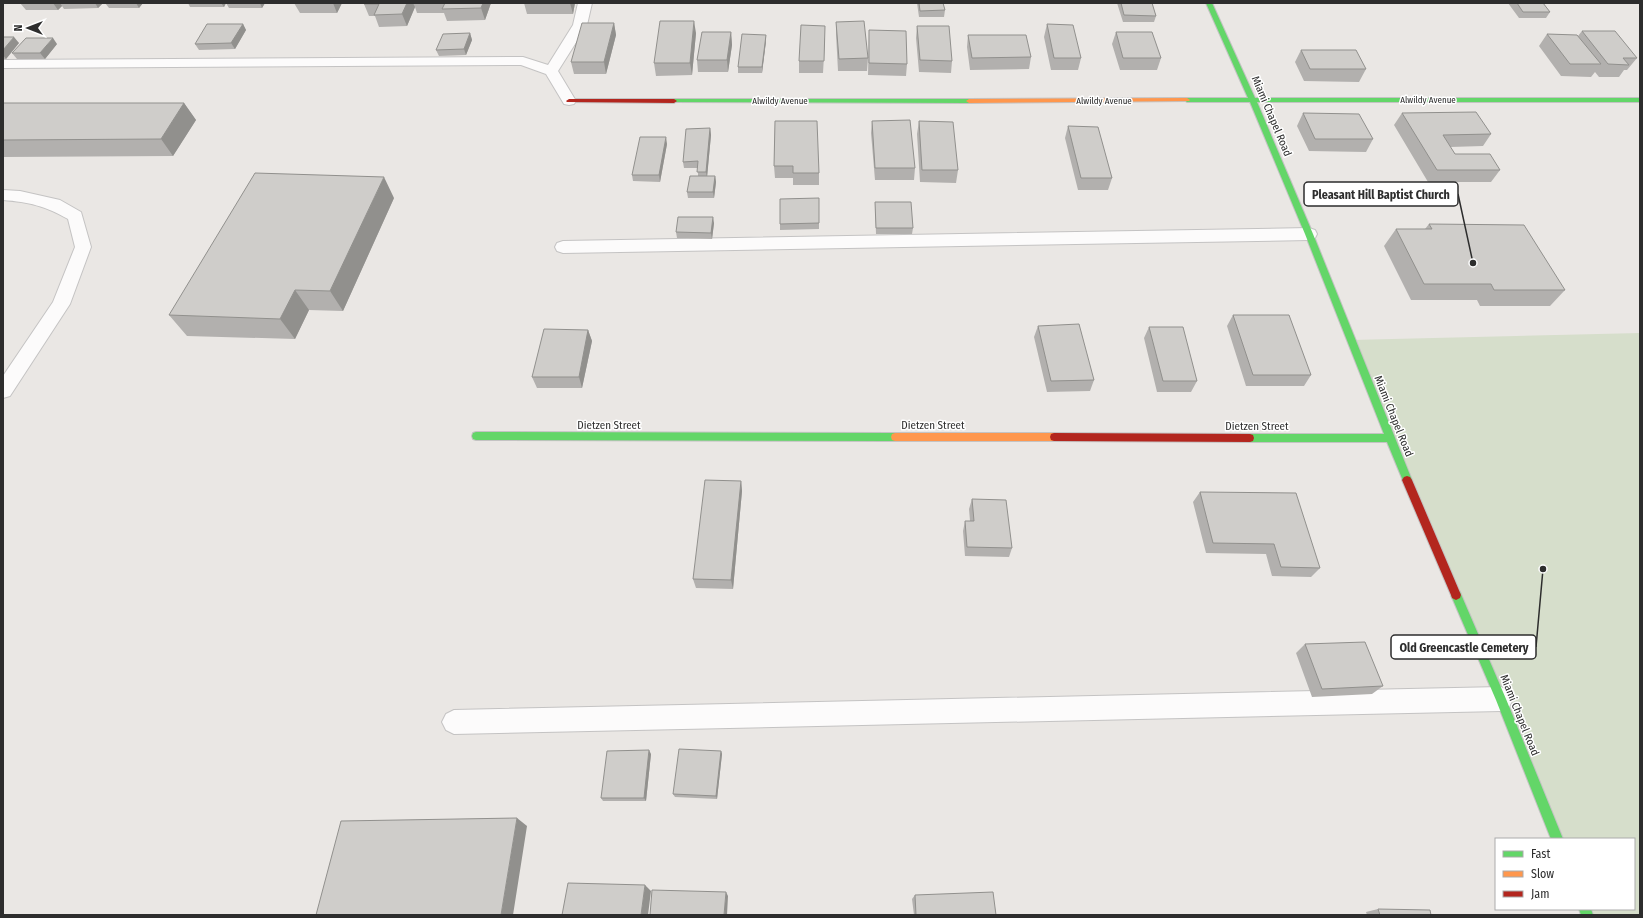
<svg xmlns="http://www.w3.org/2000/svg" width="1643" height="918" font-family="'Fira Sans Condensed',sans-serif">
  <style>
    .cemetery { fill: #d6decb }
    .lines { fill: none; stroke-linecap: round; stroke-linejoin: round }
    .lane-casing { stroke: #c4c3c3; stroke-width: 2 }
    .fast-casing { stroke: #c4c3c3; stroke-width: 2 }
    .slow-casing { stroke: #c4c3c3; stroke-width: 2 }
    .jam-casing { stroke: #c4c3c3; stroke-width: 2 }
    .lane { fill: #fcfbfb; fill-rule: evenodd }
    .fast { fill: #63d668; fill-rule: evenodd }
    .slow { fill: #ff974d; fill-rule: evenodd }
    .jam { fill: #b3261e; fill-rule: evenodd }
    .wall { fill: #b2b0ae }
    .shaded-wall { fill: #91908d }
    .building { fill: #cfcdca; stroke: #91908d }
    .labels { text-anchor: middle; stroke-width: 3; stroke-linejoin: round; paint-order: stroke }
    .far-street-label { font-size: 9px; fill: #2d2d2d; stroke: #fff }
    .street-label { font-size: 11px; fill: #2d2d2d; stroke: #fff }
    .leader { fill: none; stroke: #2d2d2d; stroke-width: 1.5 }
    .callout-dot { fill: #2d2d2d; stroke: #fff; stroke-width: 1.5 }
    .callout { fill: #fff; stroke: #2d2d2d; stroke-width: 1.5 }
    .callout-label { font-size: 12px; text-anchor: middle; font-weight: bold; fill: #2d2d2d }
  </style>
  <rect width="100%" height="100%" fill="#eae7e4"/>
  <path class="cemetery" d="M1640,333V915H1587L1585,909H1634V839H1557L1351,340Z"/>
  <g class="lines">
    <g class="lane-casing">
      <path id="lane" d="M578,3H592L587,25L558,71L576,101L574,104L569,105L564,104L546,74L521,65L3,68V60L523,57L548,65L573,25Z
        M3,190L20,191L60,200L81,212L91,247L70,304L10,396L3,398V376L53,302L75,247L68,219C45,206 29,202 3,200Z
        M1309,228L1315,230L1317,234L1315,238L1309,240L563,253L557,251L555,247L557,243L563,241Z
        M1501,687L1509,691L1513,699L1509,707L1501,711L454,734L446,730L442,722L446,714L454,710Z"/>
    </g>
    <g class="fast-casing">
      <path id="fast" d="M1206,3H1212L1255,98H1640V102H1257L1313,234L1412,480L1410,483L1407,484L1404,483L1387,442H1250L1247,441L1246,438L1247,435L1250,434H1384L1305,234L1250,102H1187L1184,100L1187,98H1248Z
        M674,99H969L972,101L969,103L672,102L671,101Z
        M476,432L895,433L898,434L899,437L898,440L895,441L476,440L473,439L472,436L473,433Z
        M1456,590L1460,592L1506,699L1563,839H1551L1496,700L1451,595L1452,592Z
        M1579,909H1591L1593,915H1581Z"/>
    </g>
    <g class="slow-casing">
      <path id="slow" d="M1187,98L1190,100L1189,101L969,103L966,101L969,99Z
        M895,433H1054L1057,434L1058,437L1057,440L1054,441H895L892,440L891,437L892,434Z"/>
    </g>
    <g class="jam-casing">
      <path id="jam" d="M569,99H674L677,101L674,103L567,102L566,101Z
        M1054,433L1250,434L1253,435L1254,438L1253,441L1250,442L1054,441L1051,440L1050,437L1051,434Z
        M1407,476L1410,477L1412,480L1461,595L1460,598L1456,600L1452,598L1451,595L1402,480L1404,477Z"/>
    </g>
    <use href="#lane" class="lane"/>
    <use href="#fast" class="fast"/>
    <use href="#slow" class="slow"/>
    <use href="#jam" class="jam"/>
  </g>
  <path class="wall" d="M20,3H103L98,8L64,9L62,6L58,10H26Z
    M105,3H143L139,8H109Z
    M188,3H226L224,7H190Z
    M226,3H265L262,8H229Z
    M294,3H342L337,13H300Z
    M365,3H491L485,20L447,21L444,13H417L415,7L407,26L379,27L375,16H369L364,4Z
    M524,3H575L573,14H527Z
    M917,3H943L945,10L944,17H919Z
    M1117,3H1152L1156,16L1154,22H1123Z
    M1508,3H1543L1550,12L1546,18H1519Z
    M836,22L868,58L867,71H838L836,34Z
    M614,23L616,35L606,74H574L571,62Z
    M243,24L246,30L235,49L199,50L195,44Z
    M1047,24L1081,58L1078,70H1051L1044,37Z
    M917,26L952,61L951,73L919,72L916,38Z
    M869,30L907,64L906,76L868,75Z
    M1582,31L1637,58L1627,70H1624L1619,77H1599L1595,72L1591,77L1561,76L1539,46L1547,34L1578,36Z
    M731,32L732,45L728,72H698L697,60Z
    M1116,32L1161,58L1157,70H1120L1112,44Z
    M470,33L472,40L466,55L439,56L436,50Z
    M696,33L692,75L656,76L654,63Z
    M766,35V41L762,73H738V67Z
    M968,35L1031,57L1029,69L970,70L967,47Z
    M3,37L19,43L6,59H3Z
    M825,38L823,73H799V61Z
    M57,44L45,59H17L12,53Z
    M1301,50L1366,69L1359,82L1304,81L1295,62Z
    M3,103H184L196,120L173,156L3,157Z
    M1303,113L1373,139L1366,152L1309,151L1297,126Z
    M1402,113L1491,134L1483,146L1450,147L1455,154L1500,170L1491,182H1428L1394,125Z
    M775,121L819,173V185H793V178H775L774,166Z
    M872,121L915,168L914,180H875L871,133Z
    M919,121L958,170L956,183L920,182L917,134Z
    M1068,126L1112,178L1108,190H1078L1065,138Z
    M710,128L711,135L707,176H715L716,182L714,198H688L687,192L698,176V168H684L683,162Z
    M667,144L660,182L633,181L632,175Z
    M394,198L343,311L309,310L295,339L187,336L169,315Z
    M819,198V229L780,230V224Z
    M875,202L913,228L912,234H876Z
    M714,223L712,239L677,238L676,232Z
    M1429,224L1565,290L1550,306H1480L1477,300H1411L1384,246L1396,229H1425Z
    M1233,315L1311,375L1304,386H1246L1227,326Z
    M1038,326L1094,380L1090,391L1047,392L1034,337Z
    M1149,327L1197,381L1191,392H1157L1144,338Z
    M588,330L592,341L582,388H537L532,377Z
    M741,481L742,491L733,589L696,588L693,579Z
    M1200,492L1320,568L1311,577L1272,576L1266,554L1206,553L1193,502Z
    M972,499L1012,548L1009,557L965,556L963,531L965,521H970L969,509Z
    M1305,644L1383,686L1372,694L1312,697L1296,653Z
    M721,751L722,754L717,799L675,797L673,794Z
    M651,754L646,801H603L601,798Z
    M915,895L996,915H914L912,899Z
    M1378,909L1431,915H1367L1366,912Z"/>
  <path class="shaded-wall" d="M53,3H60L62,6L58,10Z
    M95,3H103L98,8Z
    M136,3H143L139,8Z
    M221,3H226L224,7Z
    M260,3H265L262,8Z
    M333,3H342L337,13Z
    M407,3H413L415,7L407,26L402,14Z
    M483,3H491L485,20L481,8Z
    M570,3H575L573,14Z
    M694,21L696,33L692,75L690,63Z
    M614,23L616,35L606,74L604,62Z
    M243,24L246,30L235,49L231,43Z
    M731,32L732,45L728,72L727,60Z
    M470,33L472,40L466,55L464,49Z
    M766,35V41L762,73V67Z
    M14,37L19,43L6,59L3,55V50Z
    M53,38L57,44L45,59L40,53Z
    M184,103L196,120L173,156L161,139Z
    M710,128L711,135L707,178L706,172Z
    M666,137L667,144L660,182L659,175Z
    M715,176L716,182L714,198L713,192Z
    M384,177L394,198L343,311L330,291Z
    M713,217L714,223L712,239L711,233Z
    M295,290L309,310L295,339L280,319Z
    M588,330L592,341L582,388L579,377Z
    M741,481L742,491L733,589L731,580Z
    M649,750L651,754L646,801L644,798Z
    M721,751L722,754L717,799L716,796Z
    M517,818L527,826L513,915H501Z
    M645,885L651,891L648,915H641Z
    M726,892L728,896L727,915H724Z"/>
  <path class="building" d="M365,3H407L402,14L374,15L379,4H364Z
    M445,3H483L481,8L442,9Z
    M919,3H943L945,10L920,11Z
    M1121,3H1152L1156,16L1124,15Z
    M1517,3H1543L1550,12H1523Z
    M660,21H694L690,63H654Z
    M864,21L868,58L839,59L836,22Z
    M582,23H614L604,62H571Z
    M207,24H243L231,43L195,44Z
    M1047,24L1073,25L1081,58H1054Z
    M801,25L825,26L824,61H799Z
    M917,26H949L952,61L920,60Z
    M869,30L906,31L907,64L869,63Z
    M1582,31H1615L1637,58H1623L1629,65L1608,64Z
    M702,32H731L727,60H697Z
    M1116,32H1152L1161,58H1123Z
    M470,33L464,49L436,50L443,34Z
    M742,34L766,35L762,67H738Z
    M1547,34L1577,35L1601,64H1570Z
    M968,35H1026L1031,57L972,58Z
    M3,37H14L3,50Z
    M26,38H53L40,53H12Z
    M1301,50H1356L1366,69H1310Z
    M3,103H184L161,139L3,140Z
    M1476,112L1491,134L1443,135L1455,154H1490L1500,170H1437L1402,113Z
    M1303,113L1359,114L1373,139H1315Z
    M910,120L915,168H875L872,121Z
    M775,121H817L819,173H793V166H774Z
    M919,121L953,122L958,170H922Z
    M1068,126L1098,127L1112,178H1081Z
    M710,128L706,172H697L698,161L683,162L686,129Z
    M640,137H666L659,175H632Z
    M255,173L384,177L330,291L295,290L280,319L169,315Z
    M690,176H715L713,192H687Z
    M819,198V223L780,224V199Z
    M875,202H911L913,228H876Z
    M678,217H713L711,233L676,232Z
    M1429,224L1524,225L1565,290H1494L1491,284H1424L1396,229H1432Z
    M1233,315H1289L1311,375H1253Z
    M1079,324L1094,380L1051,381L1038,326Z
    M1149,327H1183L1197,381H1163Z
    M544,329L588,330L579,377H532Z
    M705,480L741,481L731,580L693,579Z
    M1200,492L1296,493L1320,568L1281,567L1274,544L1213,543Z
    M972,499L1006,500L1012,548L967,547L965,521H974Z
    M1365,642L1383,686L1322,689L1305,644Z
    M679,749L721,751L716,796L673,794Z
    M649,750L644,798H601L607,751Z
    M517,818L501,915H316L341,821Z
    M568,883L645,885L641,915H562Z
    M652,890L726,892L724,915H650Z
    M993,892L996,915H916L915,895Z
    M1378,909L1430,910L1431,915H1380Z"/>
  <g class="labels">
    <g class="far-street-label">
      <text x="1428" y="103">Alwildy Avenue</text>
      <text x="780" y="104">Alwildy Avenue</text>
      <text x="1104" y="104">Alwildy Avenue</text>
    </g>
    <g class="street-label">
      <text transform="translate(1272 116) rotate(67)" y="4">Miami Chapel Road</text>
      <text transform="translate(1394 416) rotate(68)" y="4">Miami Chapel Road</text>
      <text x="609" y="429">Dietzen Street</text>
      <text x="933" y="429">Dietzen Street</text>
      <text x="1257" y="430">Dietzen Street</text>
      <text transform="translate(1520 715) rotate(68)" y="4">Miami Chapel Road</text>
    </g>
  </g>
  <path class="leader" d="M1473 263L1458 194M1543 569L1536 647"/>
  <g class="callout-dot">
    <circle cx="1473" cy="263" r="4"/>
    <circle cx="1543" cy="569" r="4"/>
  </g>
  <g class="callout">
    <rect x="1304" y="182" width="154" height="24" rx="4"/>
    <rect x="1391" y="635" width="145" height="24" rx="4"/>
  </g>
  <g class="callout-label">
    <text x="1381" y="199">Pleasant Hill Baptist Church</text>
    <text x="1464" y="652">Old Greencastle Cemetery</text>
  </g>
  <rect width="1643" height="918" fill="none" stroke="#2d2d2d" stroke-width="8"/>
  <rect x="1495" y="838" width="140" height="72" fill="#ffffff" stroke="#ababab"/>
  <rect x="1503" y="851" width="20" height="6" fill="#63d668" stroke="#ababab"/>
  <text x="1531" y="858" font-size="12" fill="#2d2d2d">Fast</text>
  <rect x="1503" y="871" width="20" height="6" fill="#ff974d" stroke="#ababab"/>
  <text x="1531" y="878" font-size="12" fill="#2d2d2d">Slow</text>
  <rect x="1503" y="891" width="20" height="6" fill="#b3261e" stroke="#ababab"/>
  <text x="1531" y="898" font-size="12" fill="#2d2d2d">Jam</text>
  <g transform="translate(28 28) rotate(270)" stroke="#ffffff" stroke-width="3" paint-order="stroke">
  <path d="M0-3L7 15L0 10L-7 15Z" fill="#2d2d2d"/>
  <text y="-6" font-size="11" font-weight="bold" text-anchor="middle" fill="#2d2d2d">N</text>
  </g>
</svg>
